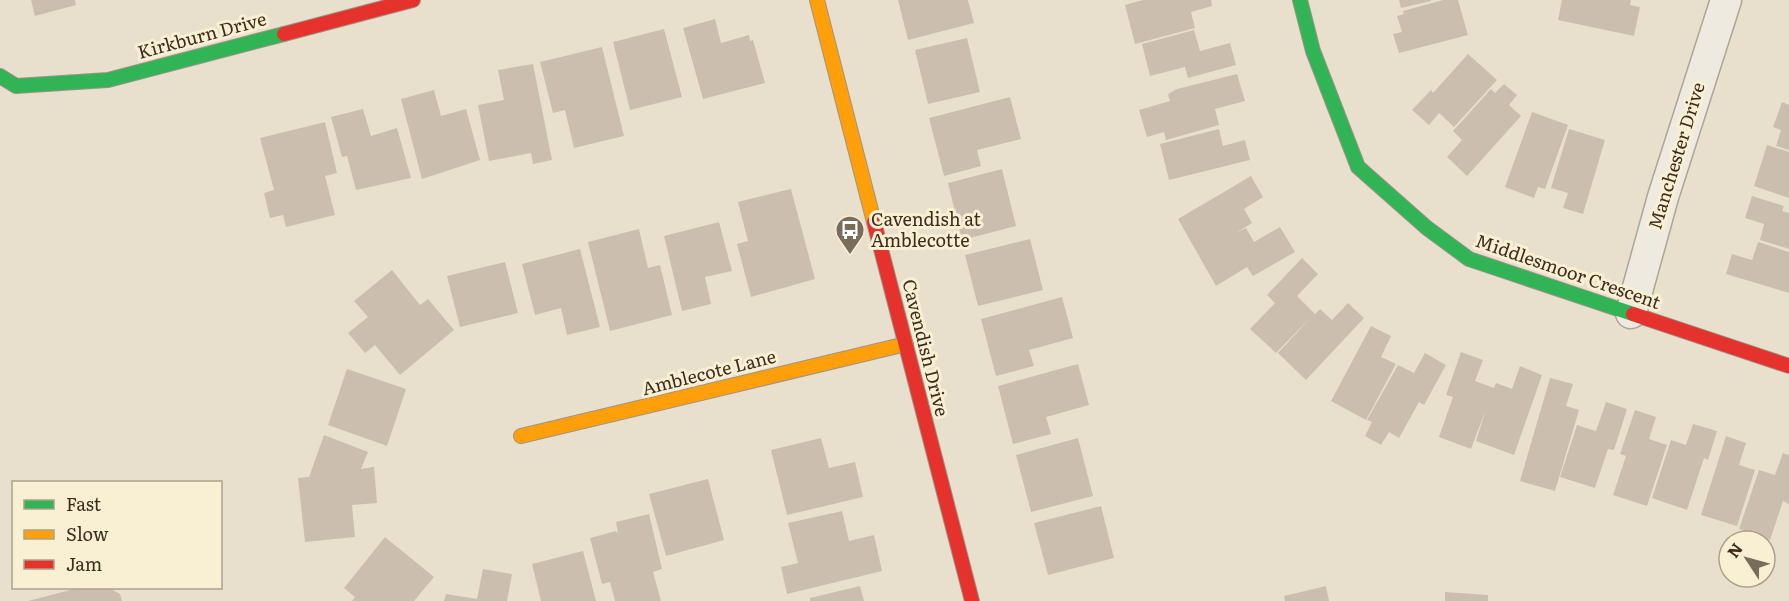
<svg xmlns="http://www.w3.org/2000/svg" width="1789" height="601" font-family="Literata,serif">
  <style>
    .building { fill: #ccbeae }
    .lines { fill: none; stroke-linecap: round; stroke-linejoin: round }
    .street-casing { stroke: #ada596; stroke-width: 33 }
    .fast-casing { stroke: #9d9486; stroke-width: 16 }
    .slow-casing { stroke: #9d9486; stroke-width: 16 }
    .jam-casing { stroke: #9d9486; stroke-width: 16 }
    .street { stroke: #efeae0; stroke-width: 30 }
    .fast { stroke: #30b455; stroke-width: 14 }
    .slow { stroke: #ff9f0a; stroke-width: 14 }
    .jam { stroke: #e5322d; stroke-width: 14 }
    .labels { text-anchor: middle; stroke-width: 6; stroke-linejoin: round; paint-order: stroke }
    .street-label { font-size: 18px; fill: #3d2d1d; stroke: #f9efd3 }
    .poi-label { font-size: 18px; fill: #3d2d1d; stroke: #f9efd3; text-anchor: start }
  </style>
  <rect width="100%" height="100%" fill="#e8e0cd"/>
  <path class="building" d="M31,0H75L76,5L35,16Z
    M898,0H968L974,23L908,40Z
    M1143,0H1211L1212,6L1191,12L1195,28L1135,44L1125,5Z
    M1399,0H1431V1L1401,8Z
    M1443,0H1458L1468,35L1399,53L1393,34L1402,32L1397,16L1404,14L1403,11Z
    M1562,0H1631L1630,5L1640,7L1634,36L1558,20Z
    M715,19L721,43L749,35L750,41L753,40L765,83L703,99L683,28Z
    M664,29L682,97L630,110L613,42Z
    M1194,30L1200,51L1230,43L1236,65L1188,78L1185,67L1150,76L1142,44Z
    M967,38L980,92L928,104L915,50Z
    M602,47L624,136L574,148L565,110L553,113L540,62Z
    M1468,54L1497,80L1454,127L1439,113L1429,125L1412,110L1431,90L1433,93Z
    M533,64L552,160L533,164L531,153L489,161L478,105L504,100L498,70Z
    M1237,74L1245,101L1215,109L1219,125L1166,140L1164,132L1147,137L1139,110L1170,101L1168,94L1177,89Z
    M1504,84L1517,95L1509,105L1521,116L1467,176L1447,157L1462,140L1453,131L1491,89L1495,93Z
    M434,90L441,116L466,109L480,160L422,179L401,99Z
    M1010,97L1021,139L977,150L981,166L944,176L929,118Z
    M1782,102L1789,105V150L1776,146L1781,130L1773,127Z
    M363,109L371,136L397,128L411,178L356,190L347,156L342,157L331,117Z
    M1532,112L1568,125L1545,189L1538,187L1534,198L1505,187Z
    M325,122L337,173L325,176L335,215L286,227L283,215L270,218L264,193L274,190L260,138Z
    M1219,129L1223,146L1245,140L1250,160L1169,180L1160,144Z
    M1569,129L1605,140L1583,214L1563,208L1568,193L1551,188Z
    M1767,145L1789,152V198L1754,186Z
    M1002,169L1016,226L962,240L948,183Z
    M1251,176L1263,197L1244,209L1252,223L1236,233L1246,228L1254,242L1280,227L1295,252L1253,276L1247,267L1216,286L1178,219Z
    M791,189L815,279L751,297L737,244L748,241L738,202Z
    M1752,196L1784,206L1782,211L1789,213V249L1760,240L1764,224L1745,218Z
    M719,222L732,271L705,277L711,304L682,311L664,236Z
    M639,229L648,268L660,265L672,315L610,331L588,242Z
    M1030,239L1043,290L978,306L965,255Z
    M1758,242L1789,252V293L1726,274L1732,254L1752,260Z
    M580,249L600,327L567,335L561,308L535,315L522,264Z
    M1302,258L1318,274L1297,296L1315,314L1320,309L1332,320L1348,303L1364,318L1306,380L1278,353L1313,315L1276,353L1250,329L1275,303L1267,295Z
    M505,262L518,313L460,327L447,276Z
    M392,270L420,305L428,299L454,330L400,375L375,345L365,353L348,333L368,317L354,301Z
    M1062,297L1073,338L1029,350L1034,366L996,376L981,319Z
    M1371,326L1391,336L1381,357L1396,364L1366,420L1331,401Z
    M1461,352L1483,360L1475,381L1494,388L1496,383L1512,389L1520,366L1542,375L1514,455L1476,441L1486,409L1471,449L1439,437L1453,397L1446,395Z
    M1425,353L1446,365L1424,405L1419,402L1399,438L1389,432L1381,445L1365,436L1372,422L1367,420L1398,365L1414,373Z
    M1078,364L1089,405L1046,417L1051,434L1013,444L998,386Z
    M347,369L406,389L387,446L328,425Z
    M1550,378L1573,384L1566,406L1579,410L1555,491L1520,481Z
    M1606,402L1627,409L1614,450L1608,449L1595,488L1560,477L1577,425L1596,431Z
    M1635,410L1656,417L1649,439L1667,445L1647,506L1613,495L1626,456L1620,454Z
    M1693,424L1717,431L1708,460L1704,458L1687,510L1652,498L1671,440L1686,445Z
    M324,435L368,452L361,469L374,467L377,503L352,505L355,537L305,542L298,478L309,477Z
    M1726,436L1746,443L1739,465L1755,470L1737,526L1701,515Z
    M821,438L829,468L855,462L863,497L787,515L771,450Z
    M1078,438L1093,496L1031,512L1016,455Z
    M1783,453L1789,455V504L1783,501L1770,540L1739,529L1759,470L1775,475Z
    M708,479L724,540L666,556L649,494Z
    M1101,506L1114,558L1048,575L1034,523Z
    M842,511L849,541L874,535L882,571L787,594L781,567L798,563L788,523Z
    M649,514L662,569L653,572L661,601H615L610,582L602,584L590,538L616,531L618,534L616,522Z
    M385,537L434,577L414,601H352L355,597L344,588Z
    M583,551L596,601H541L532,564Z
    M483,569L512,574L507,601H444L446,594L477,599Z
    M860,586L864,601H810V598Z
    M1326,586L1329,601H1285L1284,596Z
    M78,588H110L120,594L122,601H28Z
    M1445,592L1488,595V601H1445Z"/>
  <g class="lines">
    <g class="street-casing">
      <path id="street" d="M1631,313L1663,197L1726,0"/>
    </g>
    <g class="fast-casing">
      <path id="fast" d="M1300,0L1313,51L1358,167L1427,228L1469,259L1633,314
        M0,76L16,86L108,80L284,34"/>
    </g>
    <g class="slow-casing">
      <path id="slow" d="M817,0L874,222
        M521,436L906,344"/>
    </g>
    <g class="jam-casing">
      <path id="jam" d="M284,34L413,0
        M874,222L972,601
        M1633,314L1789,366"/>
    </g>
    <use href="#street" class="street"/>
    <use href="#fast" class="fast"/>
    <use href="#slow" class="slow"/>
    <use href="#jam" class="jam"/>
  </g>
  <defs>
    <g id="bus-pin" transform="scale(1.5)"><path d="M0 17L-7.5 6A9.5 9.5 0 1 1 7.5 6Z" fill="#796c5b" stroke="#f9efd3"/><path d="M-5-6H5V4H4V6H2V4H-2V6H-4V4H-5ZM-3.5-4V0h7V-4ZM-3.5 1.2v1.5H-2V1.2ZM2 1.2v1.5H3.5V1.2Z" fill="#fff"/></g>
  </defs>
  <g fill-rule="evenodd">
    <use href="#bus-pin" x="850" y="230"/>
  </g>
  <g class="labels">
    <g class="street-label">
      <text transform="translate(202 36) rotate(-15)" y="6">Kirkburn Drive</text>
      <text transform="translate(1677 156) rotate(-73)" y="6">Manchester Drive</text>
      <text transform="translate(1568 272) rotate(19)" y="6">Middlesmoor Crescent</text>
      <text transform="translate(925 348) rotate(76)" y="6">Cavendish Drive</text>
      <text transform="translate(709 373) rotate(-14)" y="6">Amblecote Lane</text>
    </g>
    <g class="poi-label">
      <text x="871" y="226">Cavendish at<tspan x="871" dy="21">Amblecotte</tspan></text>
    </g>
  </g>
  <rect x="12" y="481" width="210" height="108" fill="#f9efd3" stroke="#aea18a" stroke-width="1.5"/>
  <rect x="24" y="500" width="30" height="9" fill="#30b455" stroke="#aea18a" stroke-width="1.5"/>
  <text x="66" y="511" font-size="18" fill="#3d2d1d">Fast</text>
  <rect x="24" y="530" width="30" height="9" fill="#ff9f0a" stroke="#aea18a" stroke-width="1.5"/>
  <text x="66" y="541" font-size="18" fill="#3d2d1d">Slow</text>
  <rect x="24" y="560" width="30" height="9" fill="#e5322d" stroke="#aea18a" stroke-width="1.5"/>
  <text x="66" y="571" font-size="18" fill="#3d2d1d">Jam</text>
  <g transform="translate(1747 559) rotate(306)"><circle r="28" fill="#f9efd3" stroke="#aea18a" stroke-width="1.5"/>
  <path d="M0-4.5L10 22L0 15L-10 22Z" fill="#796c5b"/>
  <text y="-9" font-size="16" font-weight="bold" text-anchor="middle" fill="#3d2d1d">N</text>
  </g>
</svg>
